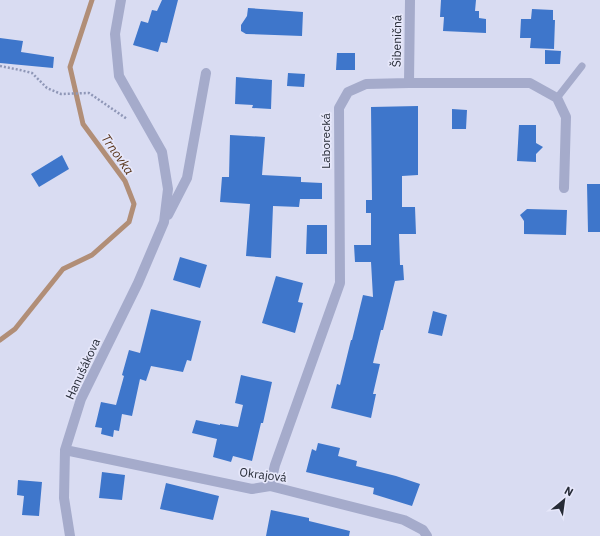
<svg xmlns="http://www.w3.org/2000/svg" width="600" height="536" font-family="'IBM Plex Sans',sans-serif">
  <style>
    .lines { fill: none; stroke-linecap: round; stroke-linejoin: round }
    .stream { stroke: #b18e77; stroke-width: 5 }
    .building { fill: #3e76cb }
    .path { stroke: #8f97b7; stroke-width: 2.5; stroke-dasharray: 2 2; stroke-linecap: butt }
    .lane { stroke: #a5abcb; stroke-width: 7 }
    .street { stroke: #a5abcb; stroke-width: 10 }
    .labels { text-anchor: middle; stroke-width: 3.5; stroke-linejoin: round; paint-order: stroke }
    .street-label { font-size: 12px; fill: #262b36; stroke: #e6e7fa }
    .water-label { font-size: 13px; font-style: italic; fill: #59351a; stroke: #e6e7fa }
  </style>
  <rect width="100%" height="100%" fill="#d9dcf2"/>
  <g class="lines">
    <path class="stream" d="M0,340L15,329L63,269L92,255L129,222L134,204L125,181L83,124L70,67L92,0"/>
  </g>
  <path class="building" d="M162,0H178L167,43L161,42L158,52L133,45L141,21L148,23L152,10L157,11Z
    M441,0H476L475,11H479V18L486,19V33L443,31L444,17H440Z
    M248,8L303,12L302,36L246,34L241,31V25L247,16Z
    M532,9L553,10V20H555L554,49L530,48L531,38H520L521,19H531Z
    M0,38L23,41L21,52L54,57L53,68L0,63Z
    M545,50L561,51L560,64H545Z
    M337,53H355V70H336Z
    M288,73L305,74L304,87L287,86Z
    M236,77L272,80L271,109L252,108L253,105L235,104Z
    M418,106V175L402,176V207H415L416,234H399L400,265H403L404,280L395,281L383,330H381L373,363L380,364L373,394H376L371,418L331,408L337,384L340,385L351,340H352L363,295L373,297L371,262H355L354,245H371V213H366V200H372L371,107Z
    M452,109L467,110L466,129H452Z
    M519,125H536V143L543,147L536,154V162L517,161Z
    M230,135L265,137L262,175L301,177V182L322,183V199H300L299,207L273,206L271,258L246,256L250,204L220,202L222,177H229Z
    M62,155L69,169L39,187L31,174Z
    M587,184H600V232H588Z
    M527,209L567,210L566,235L524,234V221L520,215Z
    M307,225H327V254H306Z
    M180,257L207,265L200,288L173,280Z
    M276,276L303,283L298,302L303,303L295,333L262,323Z
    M151,309L201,321L191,361L187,360L183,372L151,366L146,381L140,379L132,416L122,414L119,431L114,430L113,437L101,434L102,428L95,427L101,402L116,405L124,376L122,375L129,350L140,353Z
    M433,311L447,315L442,336L428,333Z
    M241,375L272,382L263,423H261L252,461L233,456L231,462L213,457L217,439L192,433L196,420L220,425V424L238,427L243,405L235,403Z
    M318,443L340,448L338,456L357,461L356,466L396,476L420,484L412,506L373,494L374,488L306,472L312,449L316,451Z
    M102,472L125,475L122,500L99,498Z
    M18,480L42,482L39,516L22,515L24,496L17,495Z
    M166,483L219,496L213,520L160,509Z
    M271,510L309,518V521L350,531L349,536H266Z"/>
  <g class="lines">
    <path class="path" d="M0,66L20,70L32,73L47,88L61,94L89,93L127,119"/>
    <path class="lane" d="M557,98L582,66"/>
    <path class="street" d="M409,83L410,0
      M168,215L187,178L206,73
      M65,450L252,489L270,486L404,520L423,530L427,536
      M270,486L275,465L340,283L339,108L348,92L366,84L409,83H530L557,98L566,117L564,188
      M70,536L64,498L65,450L81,399L138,283L164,222L168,189L162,152L119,76L115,34L121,0"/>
  </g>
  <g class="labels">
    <g class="street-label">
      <text transform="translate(397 41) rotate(-89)" y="4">Šibeničná</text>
      <text transform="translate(326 141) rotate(-90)" y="4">Laborecká</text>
      <text transform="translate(83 369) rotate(-65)" y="4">Hanušákova</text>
      <text transform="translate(263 475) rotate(7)" y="4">Okrajová</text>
    </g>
    <g class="water-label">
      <text transform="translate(118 154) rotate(55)" y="5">Trnovka</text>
    </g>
  </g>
  <g transform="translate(564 500) rotate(29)" stroke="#e6e7fa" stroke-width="3" paint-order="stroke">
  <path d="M0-3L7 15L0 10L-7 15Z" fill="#262b36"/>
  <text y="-6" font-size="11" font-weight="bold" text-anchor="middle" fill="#262b36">N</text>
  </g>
</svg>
